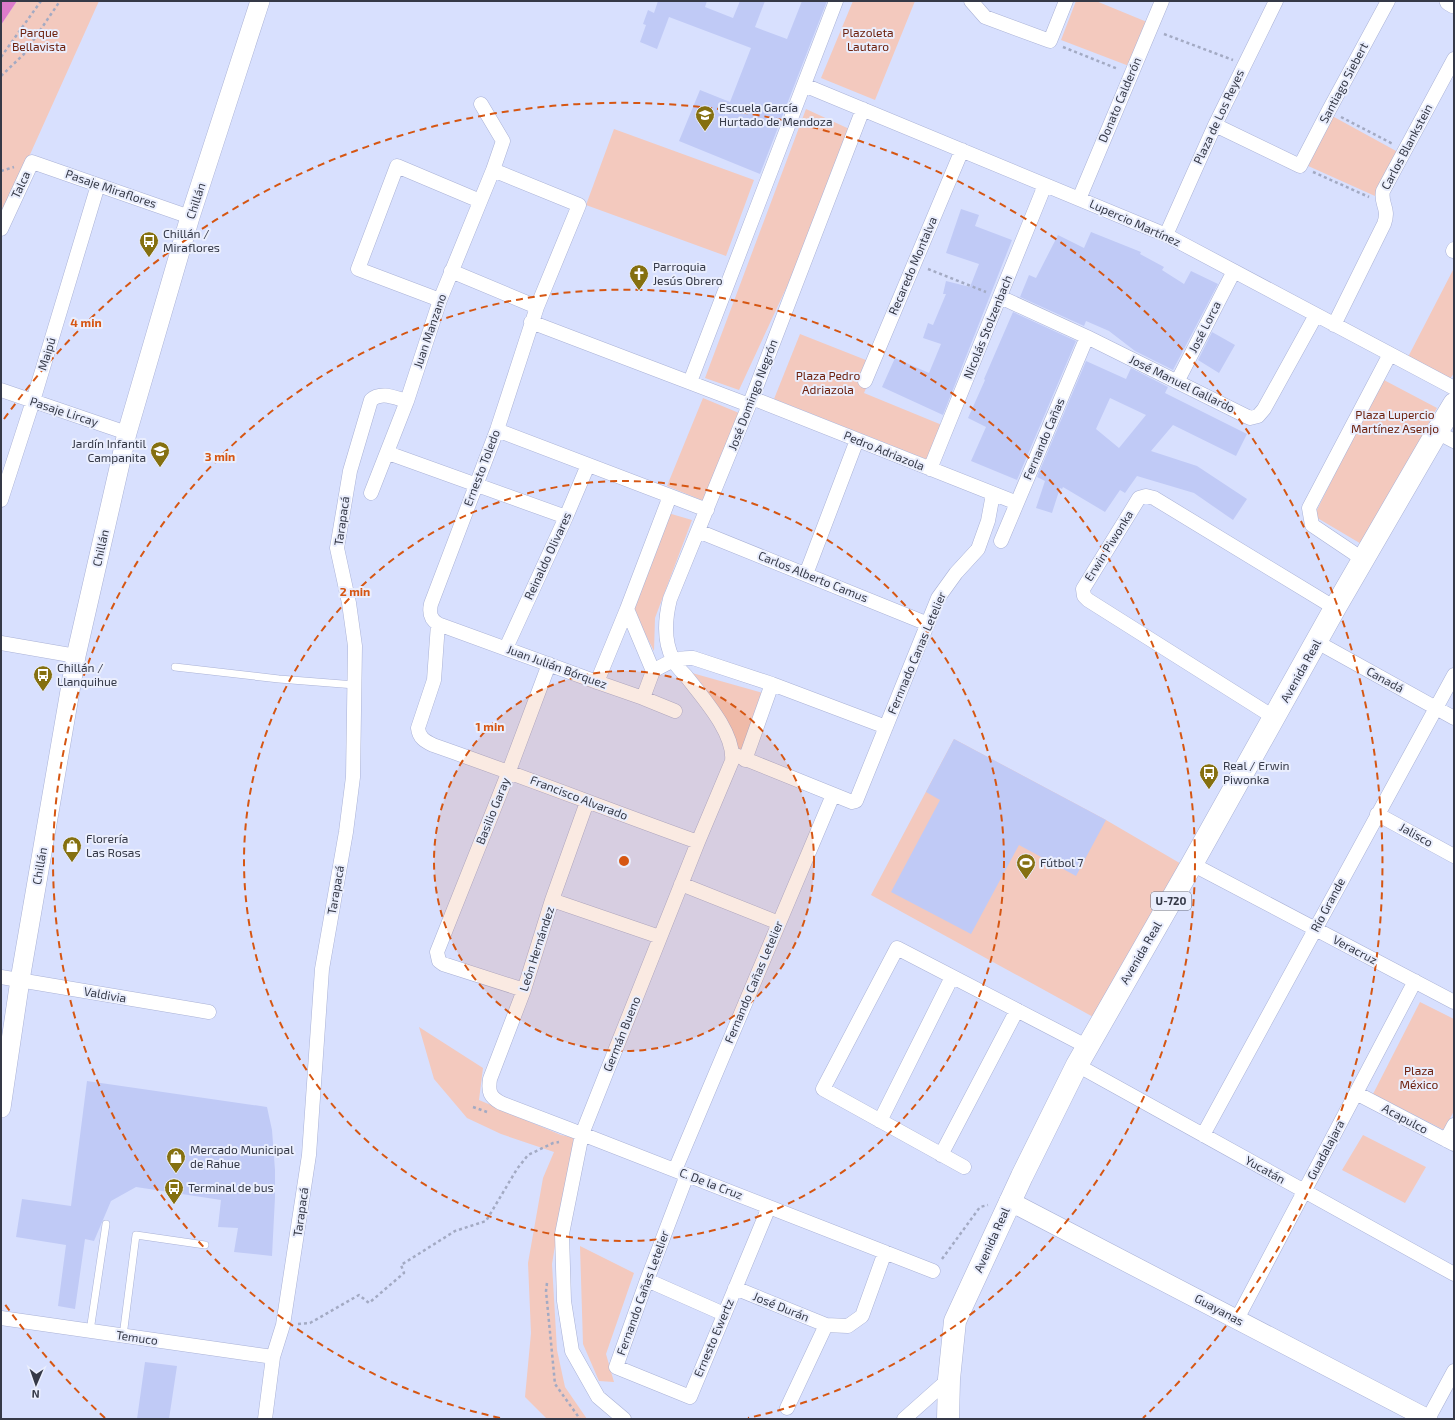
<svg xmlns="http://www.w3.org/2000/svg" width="1455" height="1420" font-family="'Exo 2',sans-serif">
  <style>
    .green { fill: #f3c9be }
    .water { fill: #dd7bca }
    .building { fill: #c0caf6; fill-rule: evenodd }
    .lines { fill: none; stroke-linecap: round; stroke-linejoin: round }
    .lane-casing { stroke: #aab2d6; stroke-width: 8 }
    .street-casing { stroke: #aab2d6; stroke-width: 15 }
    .secondary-casing { stroke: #aab2d6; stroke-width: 20 }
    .primary-casing { stroke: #aab2d6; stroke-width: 23 }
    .path { stroke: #a3aac3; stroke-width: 2.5; stroke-dasharray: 3 3; stroke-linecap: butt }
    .lane { stroke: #fff; stroke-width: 7 }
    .street { stroke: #fff; stroke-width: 14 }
    .secondary { stroke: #fff; stroke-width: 19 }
    .primary { stroke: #fff; stroke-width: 22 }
    .ring { fill: none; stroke: #d65612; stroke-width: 2; stroke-dasharray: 7 5 }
    .labels { text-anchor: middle; stroke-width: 4; stroke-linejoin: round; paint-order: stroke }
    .shield { fill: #eaeefd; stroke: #6b6f7e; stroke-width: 1 }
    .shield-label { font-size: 11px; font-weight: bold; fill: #353947 }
    .park-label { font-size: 12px; fill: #6d220f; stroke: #eaeefd }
    .street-label { font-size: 12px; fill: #353947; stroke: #eaeefd }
    .poi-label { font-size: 12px; fill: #353947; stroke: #eaeefd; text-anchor: start }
    .centre { fill: #d65612; stroke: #eaeefd; stroke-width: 2 }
    .ring-label { font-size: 12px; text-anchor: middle; font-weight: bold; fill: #d65612; stroke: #eaeefd; stroke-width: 4; stroke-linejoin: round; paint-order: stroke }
  </style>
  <rect width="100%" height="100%" fill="#d8e0fe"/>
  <path class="green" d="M17,1H99L1,219V25Z
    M853,1H915L875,100L821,78Z
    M1076,1H1096L1147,22L1129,66L1061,40Z
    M806,109L858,133L739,390L705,378Z
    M1325,112L1398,152L1375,196L1297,161Z
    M614,129L754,180L726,256L586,205Z
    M1453,270L1454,373L1450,379L1408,357Z
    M800,334L876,364L878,360L864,393L942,425L928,460L774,399Z
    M1382,379L1437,408L1363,545L1314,516Z
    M703,398L739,413L704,501L667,486Z
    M668,513L692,520L655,618L654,651L632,608Z
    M685,671L763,693L740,752Z
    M954,739L1106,820L1183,865L1095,1018L871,895Z
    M1420,1002L1454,1019V1111L1444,1130L1373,1094Z
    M419,1027L483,1068L479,1100L561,1135L575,1138L565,1186L552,1264L557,1350L565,1387L587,1419H547L525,1397L531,1333L528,1263L543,1178L554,1152L501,1134L467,1118L434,1079Z
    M1363,1135L1426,1167L1405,1203L1342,1170Z
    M580,1246L634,1273L606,1354L614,1382L599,1381L583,1344Z"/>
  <path class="water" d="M1,1H17L1,25Z"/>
  <path class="building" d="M658,1H707L705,7L733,18L740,1H765L755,27L787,39L802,1H827L760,174L679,141L700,90L730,102L751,48L669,17L657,49L640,42L646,25L643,24L648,10L654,13Z
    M961,209L979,215L975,226L1012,240L943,415L882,387L895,358L929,373L941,344L923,338L928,323L933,325L946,294H943L946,281L970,287L979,264L946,253Z
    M1091,232L1141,252L1140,254L1164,267L1162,270L1184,284L1191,271L1218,284L1173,370L1135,351L1109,331L1086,321L1084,326L1020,297L1029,275L1036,278L1058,235L1084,248Z
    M1013,312L1076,341L1017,480L971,461L986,427L968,418L985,380L984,379Z
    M1212,332L1235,345L1219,373L1198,360Z
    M1086,361L1126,379L1131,368L1168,387L1165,393L1247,434L1236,456L1173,425L1151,451L1197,466L1247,499L1233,520L1194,493L1137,476L1125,493L1120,490L1105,512L1063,487L1062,489L1060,488L1052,513L1036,508L1045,481L1037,477ZM1110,398L1146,415L1119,448L1096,429Z
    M954,739L1106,820L1076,876L1019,845L971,934L891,892L940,800L926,792Z
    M87,1081L267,1107L272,1130L275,1170V1197L272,1256L234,1252L238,1228L218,1227L221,1200L136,1187L111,1201L94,1241L85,1239L75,1309L58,1306L66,1245L16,1237L22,1199L71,1206Z
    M145,1362L177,1366L169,1419H137Z"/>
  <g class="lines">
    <g class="lane-casing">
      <path id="lane" d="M175,667L279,679L355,685
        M90,1331L106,1224
        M123,1336L136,1235L205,1245"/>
    </g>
    <g class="street-casing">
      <path id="street" d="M971,1L985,17L1050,41L1066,1
        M804,85L1166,235L1454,388
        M1215,125L1300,166L1329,110L1388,1
        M493,170L579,205L537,307L497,430L431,604C429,613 430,619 438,624L597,682L643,698L675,711
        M1079,199L1162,1
        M1,229L32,162L190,217
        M1166,235L1215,125L1276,1
        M1453,251L1454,249
        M451,271L537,307
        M1000,297L1087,337L1250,418L1258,416L1264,409L1316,315
        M440,300L358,269L397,166L480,201
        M531,322L749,405
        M1334,325L1384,224C1390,208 1380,204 1383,191L1454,59
        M865,381L962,150
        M690,382L836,1
        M1177,382L1234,271
        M1,390L127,433
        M752,398L1017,503
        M497,430L707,510
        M1437,432L1454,441
        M388,453L566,517
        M930,469L1045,185
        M371,493L407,401L440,300L493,170L503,141L481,104
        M1,500L33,401L98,185
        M698,531L928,624
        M1001,541L1087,337
        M1364,560L1312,525L1309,508L1390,354
        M806,574L857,440
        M627,609L653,671
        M438,624L434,680L418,728C419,738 425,741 433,745C522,776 609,810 698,842
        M1317,642L1454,718
        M1,643L76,656
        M506,648L566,517L588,465
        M597,682L627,609L670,496
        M643,698L653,671C667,663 677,657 693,658L772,684L886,727
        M1275,718L1088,600L1084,596L1083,589L1139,498L1146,496L1154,498L1335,608
        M733,754L852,802L856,801L938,598L956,573L978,549L988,521L993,494
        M745,760L772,684
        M587,802L552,900L524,990L490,1079C488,1092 490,1097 501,1103L582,1134L933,1271
        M1377,814L1454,856
        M1192,864L1454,1002
        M681,884L779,923
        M552,900L660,937
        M1,977L209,1012
        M524,990L443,964L439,961L437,952L509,771L549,664
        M1077,1065L1454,1274
        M1356,1093L1454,1144
        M880,1121L952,977
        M1203,1135L1454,675
        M1446,1140L1454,1125
        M941,1155L1017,1010
        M964,1167L823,1089L897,948L1088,1047
        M675,1170L833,795
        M687,1175L647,1280L616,1367L690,1397L769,1207
        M647,1280L724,1314
        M735,1288L826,1325L848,1326L862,1316L885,1252
        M1,1318L273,1357
        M1237,1319L1415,981
        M787,1408L826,1325
        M265,1419L273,1357L283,1325L309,1155L322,969L346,832L353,777L355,646L349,603L337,548L350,471L371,400C381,391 395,398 407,401
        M624,1419L598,1397L572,1351L564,1301L562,1234L582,1134L698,842L732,761C735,733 703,698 686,676C681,671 675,665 673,659C663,640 665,619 670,599L752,398L863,109
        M904,1419L949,1379
        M1428,1419L1454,1371"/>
    </g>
    <g class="secondary-casing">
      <path id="secondary" d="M1449,1L1454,4
        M1,1108L20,980L76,656L127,433L190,217L260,1
        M1009,1201L1428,1419"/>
    </g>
    <g class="primary-casing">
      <path id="primary" d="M948,1419L949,1379L955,1321L1022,1176L1077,1065L1192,864L1335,608L1437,432L1454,404"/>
    </g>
    <path class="path" d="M1164,34L1233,60
      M1063,47L1118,69
      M1,57L41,1
      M1,76L24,54L60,1
      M1341,117L1393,144
      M1,171L14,167
      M1313,172L1369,197
      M928,269L986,292
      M473,1107L487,1112
      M942,1259L980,1207L988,1205
      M547,1283L546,1291L555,1384L580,1419
      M298,1324L310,1323L359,1295L369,1303L404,1273L401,1265L455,1231L486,1221L517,1169L528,1155L553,1143L559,1142"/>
    <use href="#lane" class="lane"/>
    <use href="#street" class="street"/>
    <use href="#secondary" class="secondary"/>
    <use href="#primary" class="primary"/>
  </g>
  <circle cx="624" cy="861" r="190" fill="#d65612" fill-opacity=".12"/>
  <g class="ring">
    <circle cx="624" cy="861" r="190"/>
    <circle cx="624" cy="861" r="380"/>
    <path d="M500 1418A571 571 0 1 1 748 1418"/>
    <path d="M105 1418A761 761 0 0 1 4 1303M4 419A761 761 0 1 1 1143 1418"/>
  </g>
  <defs>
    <g id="school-pin" transform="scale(1)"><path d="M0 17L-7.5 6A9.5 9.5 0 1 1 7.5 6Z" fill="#857010" stroke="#eaeefd"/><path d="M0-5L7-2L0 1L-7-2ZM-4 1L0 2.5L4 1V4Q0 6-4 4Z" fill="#fff"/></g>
    <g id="bus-pin" transform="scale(1)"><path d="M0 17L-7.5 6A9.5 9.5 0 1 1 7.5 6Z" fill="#857010" stroke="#eaeefd"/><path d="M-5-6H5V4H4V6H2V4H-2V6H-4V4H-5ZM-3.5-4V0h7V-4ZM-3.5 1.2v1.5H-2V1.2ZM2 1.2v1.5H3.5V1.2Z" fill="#fff"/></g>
    <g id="church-pin" transform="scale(1)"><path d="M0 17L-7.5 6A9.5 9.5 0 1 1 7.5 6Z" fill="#857010" stroke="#eaeefd"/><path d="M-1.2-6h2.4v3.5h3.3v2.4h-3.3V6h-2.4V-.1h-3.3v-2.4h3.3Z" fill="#fff"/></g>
    <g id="shop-pin" transform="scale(1)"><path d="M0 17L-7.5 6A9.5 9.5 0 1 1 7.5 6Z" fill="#857010" stroke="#eaeefd"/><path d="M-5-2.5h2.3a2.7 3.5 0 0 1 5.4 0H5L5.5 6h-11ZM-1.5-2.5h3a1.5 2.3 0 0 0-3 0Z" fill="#fff"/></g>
    <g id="stadium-pin" transform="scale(1)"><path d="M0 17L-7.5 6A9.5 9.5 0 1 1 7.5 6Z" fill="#857010" stroke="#eaeefd"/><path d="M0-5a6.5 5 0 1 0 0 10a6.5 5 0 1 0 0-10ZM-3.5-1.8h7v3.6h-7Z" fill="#fff"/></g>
  </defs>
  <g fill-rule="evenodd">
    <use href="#school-pin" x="705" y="115"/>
    <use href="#bus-pin" x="149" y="241"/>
    <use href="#church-pin" x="639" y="274"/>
    <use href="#school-pin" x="160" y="451"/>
    <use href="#bus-pin" x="43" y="675"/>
    <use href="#bus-pin" x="1209" y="773"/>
    <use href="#shop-pin" x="72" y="846"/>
    <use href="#stadium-pin" x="1026" y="863"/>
    <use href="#shop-pin" x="176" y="1157"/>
    <use href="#bus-pin" x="174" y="1188"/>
  </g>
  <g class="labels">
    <rect class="shield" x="1151" y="892" width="40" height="18" rx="3"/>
    <g class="shield-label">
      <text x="1171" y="905">U-720</text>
    </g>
    <g class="park-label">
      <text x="39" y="37">Parque<tspan x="39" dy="14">Bellavista</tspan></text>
      <text x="868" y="37">Plazoleta<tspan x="868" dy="14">Lautaro</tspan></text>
      <text x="828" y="380">Plaza Pedro<tspan x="828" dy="14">Adriazola</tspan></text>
      <text x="1395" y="419">Plaza Lupercio<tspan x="1395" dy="14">Martínez Asenjo</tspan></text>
      <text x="1419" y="1075">Plaza<tspan x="1419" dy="14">México</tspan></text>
    </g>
    <g class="street-label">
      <text transform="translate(1344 83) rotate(-62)" y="4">Santiago Siebert</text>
      <text transform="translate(1120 100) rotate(-67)" y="4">Donato Calderón</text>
      <text transform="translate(1219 117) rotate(-65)" y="4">Plaza de Los Reyes</text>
      <text transform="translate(1407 147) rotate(-62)" y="4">Carlos Blankstein</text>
      <text transform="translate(21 185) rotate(-65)" y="4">Talca</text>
      <text transform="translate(111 189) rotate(19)" y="4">Pasaje Miraflores</text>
      <text transform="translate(196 201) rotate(-72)" y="4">Chillán</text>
      <text transform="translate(1135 223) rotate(24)" y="4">Lupercio Martínez</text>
      <text transform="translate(913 266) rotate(-67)" y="4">Recaredo Montalva</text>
      <text transform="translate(988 327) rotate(-68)" y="4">Nicolás Stolzenbach</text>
      <text transform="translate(1205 327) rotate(-63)" y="4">José Lorca</text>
      <text transform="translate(430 331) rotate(-71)" y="4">Juan Manzano</text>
      <text transform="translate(47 354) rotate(-73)" y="4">Maipú</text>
      <text transform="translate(1182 384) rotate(26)" y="4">José Manuel Gallardo</text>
      <text transform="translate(753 395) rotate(-69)" y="4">José Domingo Negrón</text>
      <text transform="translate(64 412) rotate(18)" y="4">Pasaje Lircay</text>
      <text transform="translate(1044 439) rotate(-67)" y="4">Fernando Cañas</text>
      <text transform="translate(884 451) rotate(22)" y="4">Pedro Adriazola</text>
      <text transform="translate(482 468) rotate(-69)" y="4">Ernesto Toledo</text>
      <text transform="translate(342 521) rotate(-82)" y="4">Tarapacá</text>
      <text transform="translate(1109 546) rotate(-58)" y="4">Erwin Piwonka</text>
      <text transform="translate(101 548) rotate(-77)" y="4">Chillán</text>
      <text transform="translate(548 556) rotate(-65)" y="4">Reinaldo Olivares</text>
      <text transform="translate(813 577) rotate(22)" y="4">Carlos Alberto Camus</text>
      <text transform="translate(917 653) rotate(-67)" y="4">Fernnado Canas Letelier</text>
      <text transform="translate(557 667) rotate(20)" y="4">Juan Julián Bórquez</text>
      <text transform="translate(1301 671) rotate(-61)" y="4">Avenida Real</text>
      <text transform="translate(1385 680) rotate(29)" y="4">Canadá</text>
      <text transform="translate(579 798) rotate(21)" y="4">Francisco Alvarado</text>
      <text transform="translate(493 811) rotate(-68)" y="4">Basilio Garay</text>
      <text transform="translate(1416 835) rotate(29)" y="4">Jalisco</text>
      <text transform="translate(40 866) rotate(-80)" y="4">Chillán</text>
      <text transform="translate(336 890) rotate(-80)" y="4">Tarapacá</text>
      <text transform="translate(1328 905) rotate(-62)" y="4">Río Grande</text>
      <text transform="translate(537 949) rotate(-72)" y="4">León Hernández</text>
      <text transform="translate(1355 950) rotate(28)" y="4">Veracruz</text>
      <text transform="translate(1141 953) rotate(-60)" y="4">Avenida Real</text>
      <text transform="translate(754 982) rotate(-67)" y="4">Fernando Cañas Letelier</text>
      <text transform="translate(105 995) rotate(10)" y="4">Valdivia</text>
      <text transform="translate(622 1034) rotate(-68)" y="4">Germán Bueno</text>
      <text transform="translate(1405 1119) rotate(28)" y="4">Acapulco</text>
      <text transform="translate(1326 1150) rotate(-62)" y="4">Guadalajara</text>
      <text transform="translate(1265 1170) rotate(29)" y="4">Yucatán</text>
      <text transform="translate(711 1184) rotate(21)" y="4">C. De la Cruz</text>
      <text transform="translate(301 1212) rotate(-82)" y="4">Tarapacá</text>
      <text transform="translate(992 1240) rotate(-66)" y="4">Avenida Real</text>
      <text transform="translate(643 1293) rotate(-70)" y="4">Fernando Cañas Letelier</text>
      <text transform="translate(781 1307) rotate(22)" y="4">José Durán</text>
      <text transform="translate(1219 1310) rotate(28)" y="4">Guayanas</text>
      <text transform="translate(137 1338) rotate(8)" y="4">Temuco</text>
      <text transform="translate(714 1338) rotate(-67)" y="4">Ernesto Ewertz</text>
    </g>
    <g class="poi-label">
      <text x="719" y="112">Escuela García<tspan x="719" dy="14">Hurtado de Mendoza</tspan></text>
      <text x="163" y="238">Chillán /<tspan x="163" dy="14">Miraflores</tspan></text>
      <text x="653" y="271">Parroquia<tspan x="653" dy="14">Jesús Obrero</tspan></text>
      <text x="146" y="448" text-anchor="end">Jardín Infantil<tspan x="146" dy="14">Campanita</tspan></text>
      <text x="57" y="672">Chillán /<tspan x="57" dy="14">Llanquihue</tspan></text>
      <text x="1223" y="770">Real / Erwin<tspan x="1223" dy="14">Piwonka</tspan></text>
      <text x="86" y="843">Florería<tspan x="86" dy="14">Las Rosas</tspan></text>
      <text x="1040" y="867">Fútbol 7</text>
      <text x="190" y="1154">Mercado Municipal<tspan x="190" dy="14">de Rahue</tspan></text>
      <text x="188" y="1192">Terminal de bus</text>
    </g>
  </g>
  <circle cx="624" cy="861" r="6" class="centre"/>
  <g class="ring-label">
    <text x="86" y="327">4 min</text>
    <text x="220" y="461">3 min</text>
    <text x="355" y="596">2 min</text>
    <text x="490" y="731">1 min</text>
  </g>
  <rect width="1455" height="1420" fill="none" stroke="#353947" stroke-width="4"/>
  <g transform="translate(36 1384) rotate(182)" stroke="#eaeefd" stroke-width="3" paint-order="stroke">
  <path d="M0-3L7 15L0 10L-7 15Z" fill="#353947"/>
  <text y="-6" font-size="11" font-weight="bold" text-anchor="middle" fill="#353947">N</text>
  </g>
</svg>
